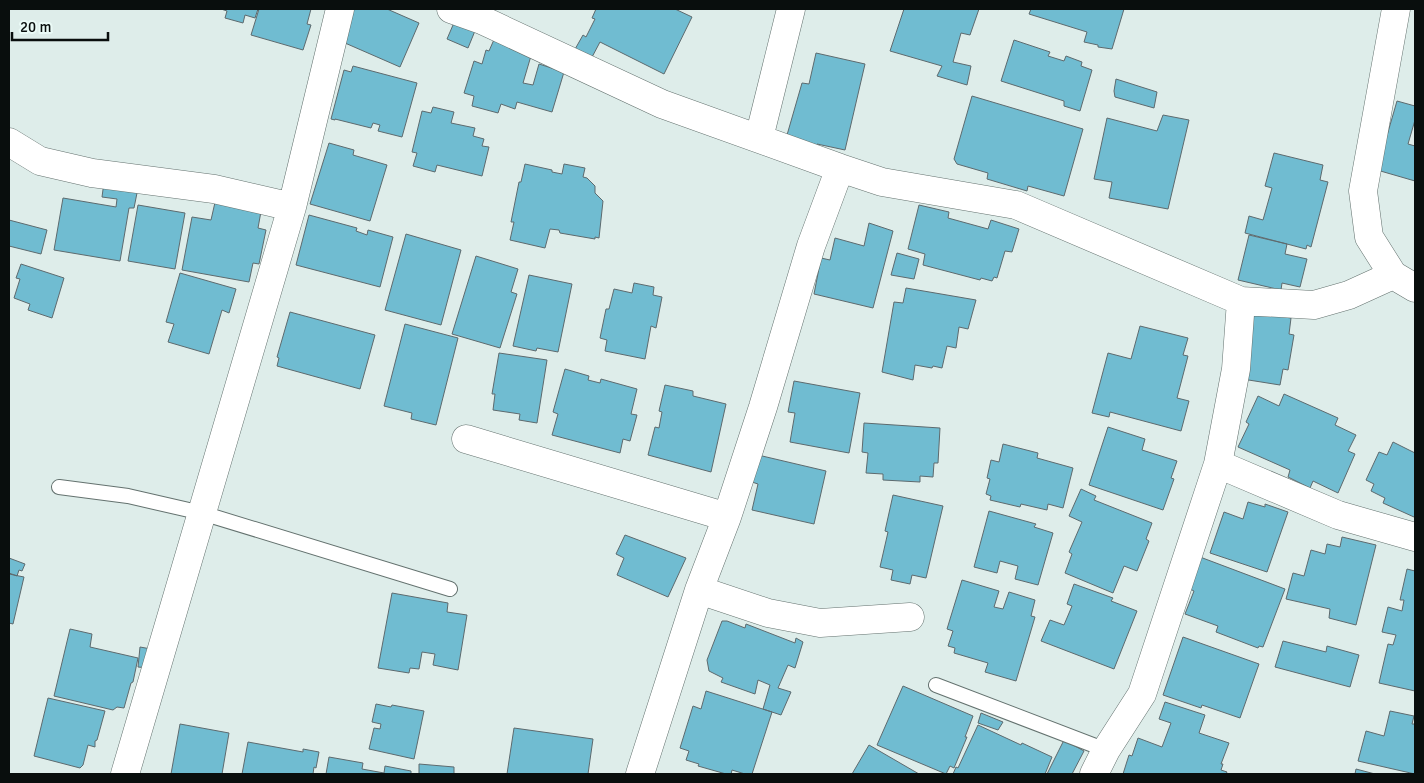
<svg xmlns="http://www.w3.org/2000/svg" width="1424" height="783" font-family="Signika,sans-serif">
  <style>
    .building { fill: #70bcd1; stroke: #5d6a6e }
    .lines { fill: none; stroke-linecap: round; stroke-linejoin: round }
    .lane-casing { stroke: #64726f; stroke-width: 16 }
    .street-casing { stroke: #64726f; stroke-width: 29 }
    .lane { stroke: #fff; stroke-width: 14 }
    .street { stroke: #fff; stroke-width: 28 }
  </style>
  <rect width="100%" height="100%" fill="#deedea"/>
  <path class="building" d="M221,9H258L255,18L245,15L243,23L225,18L227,11Z
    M259,9H311L307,24L311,25L303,50L251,35Z
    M352,9H387L419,23L400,67L345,43Z
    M596,9H675L692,17L664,74L600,42L591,59L574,51L583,35L586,37L595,19L592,18Z
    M904,9H979L970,35L961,33L953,62L971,66L967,85L937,76L942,66L890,51Z
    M1031,9H1124L1112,49L1098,47V45L1084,42L1087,32L1029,14Z
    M456,18L477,26L468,48L447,39Z
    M496,35L533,49L523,83L533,85L539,64L564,72L552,112L517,102L515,109L501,104L498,113L472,106L474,96L464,93L474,61L482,64L486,50L489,51Z
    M1014,40L1050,52L1048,56L1064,61L1066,56L1082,62L1081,66L1092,70L1080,111L1064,106V101L1001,81Z
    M816,53L865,64L845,150L817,144V148L787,135L802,83L809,84Z
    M353,66L417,83L402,137L378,131L380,125L373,123L371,128L335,119V120L331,119L344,70L351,72Z
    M1116,79L1157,92L1154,108L1115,97L1114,91Z
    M972,96L1083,129L1064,196L1028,186L1027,191L987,179L988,173L957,164L954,159Z
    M1397,101L1415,106V120L1408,144L1415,146V181L1377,170Z
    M433,107L454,112L451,123L475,128L473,136L484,139L482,146L489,147L482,176L437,165L435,172L413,166L417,153L412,152L422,111L431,113Z
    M1163,115L1189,120L1168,209L1109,198L1112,182L1094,179L1107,118L1157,131Z
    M329,143L354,150L353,155L387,165L370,221L310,204Z
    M1274,153L1323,165L1320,180L1328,182L1311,247L1307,245L1306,249L1245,233L1249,216L1263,220L1272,188L1265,186Z
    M525,164L552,170V172L562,174L564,164L585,168L583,177L587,178L595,186V193L603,201L599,238L595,237V239L560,233L559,230L550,229L545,248L510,240L514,222H511L519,182H521Z
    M104,182L138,188L134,208H129L120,261L54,250L63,198L116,207L117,199L102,197Z
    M216,198L262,206L258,228L266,230L259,264L253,263L249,282L182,270L192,217L211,220Z
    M138,205L185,213L175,269L128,261Z
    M919,205L949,212L948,218L988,229L991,220L1019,229L1012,252L1005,251L997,278L994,277L992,281L981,278L980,280L923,265L925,254L908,249Z
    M309,215L357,228L356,231L367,235L368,230L393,237L380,287L296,265Z
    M9,220L47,230L41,254L9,246Z
    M869,223L893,231L873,308L814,294L821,258L830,260L835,238L864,246Z
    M406,234L461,250L441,325L385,310Z
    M1249,235L1287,244L1285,254L1307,259L1300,287L1282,283L1281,290L1238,280Z
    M897,253L919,259L914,279L891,275Z
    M476,256L518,269L511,292L517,294L500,348L452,334Z
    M21,264L64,278L52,318L28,310L30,304L14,298L20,279L16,278Z
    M180,273L236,289L229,313L222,310L209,354L168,342L174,324L166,322Z
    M529,275L572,284L558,352L537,348L536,351L513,346Z
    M634,283L654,287L653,295L662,297L656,328L651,326L645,359L605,351L607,340L600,338L606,309H609L614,289L632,293Z
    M906,288L976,300L968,329L959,327L956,348L947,346L942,368L933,366L932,368L915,365L913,380L882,372L894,302L903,303Z
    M1248,311L1291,318L1289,334L1294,335L1288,370L1283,369L1280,385L1236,378Z
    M290,312L375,335L360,389L277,366L279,358L277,357Z
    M405,324L458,338L436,425L411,419L412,413L384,406Z
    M1140,326L1188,338L1183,355L1188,356L1177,398L1189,401L1181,431L1110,412L1109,417L1092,413L1108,353L1131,359Z
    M499,353L547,360L537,423L519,420L520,414L493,410L495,394H492Z
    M565,369L589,376L588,380L600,383L601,379L637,389L631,414L637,415L630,441L623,439L620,453L552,435L558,414L553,412Z
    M794,381L860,393L849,453L790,442L795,413L788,412Z
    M665,385L693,391V396L726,404L711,472L648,455L655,427L659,428L662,412L659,411Z
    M1284,394L1338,418L1335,425L1356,435L1348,451L1355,454L1338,493L1313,481L1310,488L1288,477L1290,470L1238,447L1249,424L1246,422L1258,396L1279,406Z
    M864,423L940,428L938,463H934L933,477L920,476V482L883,480V474L866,473L868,453L862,452Z
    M1108,427L1145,439L1142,450L1177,461L1171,478L1174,479L1163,510L1089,485Z
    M1393,442L1415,453V515L1414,517L1383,503L1385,498L1371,491L1374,484L1366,480L1379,452L1387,455Z
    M1003,444L1038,453L1037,458L1073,468L1063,508L1048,504L1047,510L1021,504L1020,507L990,500L991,496L986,494L990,479L987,478L991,460L999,462Z
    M758,455L826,471L814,524L752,510L758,484L752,482Z
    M1081,489L1096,496L1094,500L1152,523L1146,539L1149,541L1137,571L1124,566L1113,593L1065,573L1072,554L1069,552L1082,522L1069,516Z
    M893,495L943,506L926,578L912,575L910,584L891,580L893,570L880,567L888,532L885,531Z
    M1248,502L1265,507V504L1288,512L1267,572L1210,553L1224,512L1243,519Z
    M989,511L1036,524L1034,527L1053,533L1038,585L1015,579L1018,566L1000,561L997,573L974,567Z
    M625,535L686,558L668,597L617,575L624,558L616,554Z
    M1342,537L1376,545L1356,625L1329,618L1330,609L1286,599L1293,573L1304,576L1311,550L1325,554L1327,544L1340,547Z
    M1200,557L1285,589L1263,647L1259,646L1258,648L1216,632L1218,626L1185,614L1194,591L1188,588Z
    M9,558L25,564L22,571L19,570L17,576L9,573Z
    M1407,569L1415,571V691L1379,683L1388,644L1393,645L1396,635L1382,632L1388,607L1402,611L1404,600H1400Z
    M9,574L24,577L13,624L9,623Z
    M962,580L999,591L994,607L1003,609L1009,592L1035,600L1031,616L1035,617L1016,681L985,672L988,663L954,653L955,648L948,646L953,631L947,629Z
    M1074,584L1113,598L1111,601L1137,611L1114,669L1041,641L1050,620L1064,625L1072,606L1067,604Z
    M392,593L448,603L447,612L467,615L458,670L433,665L435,654L422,652L419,669L410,668L409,673L378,668Z
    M722,621H727L745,628L746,624L795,643L796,638L803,642L795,668L788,665L778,688L791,692L781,715L763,709L770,685L758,680L755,694L721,682L723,678L709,671L707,660Z
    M70,629L92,634L90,647L138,658L133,682L131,683L124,708L117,707L113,710L54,696Z
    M1183,637L1259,664L1240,718L1202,705L1201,708L1163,695Z
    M1283,641L1326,652L1327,646L1359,655L1350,687L1275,667Z
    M140,647L151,649L148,668L138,667Z
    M903,686L973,716L965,737H967L954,768L950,766L946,774L877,745Z
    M706,691L772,712L752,774H745L732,770L731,774H726L698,766L699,764L686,760L689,751L680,748L693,706L701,709Z
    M48,698L105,711L97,740L95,741V747L88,745L83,765L80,768L34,756Z
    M1165,702L1205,715L1199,733L1229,743L1221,764H1223L1221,770L1227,772L1226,774H1123L1129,755L1132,756L1138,738L1162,747L1171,723L1159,719Z
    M376,704L391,707L392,705L424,711L414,759L369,749L374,728L380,729L381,724L372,722Z
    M1390,711L1414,716L1412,724H1415V774L1358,761L1366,731L1384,736Z
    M981,713L1003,722L998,730L978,723Z
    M180,724L229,733L222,774H171Z
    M978,725L1021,745L1022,743L1052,757L1045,774H953L956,767L958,768Z
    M514,728L593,739L588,774H507Z
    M1064,740L1084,751L1072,774H1047Z
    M248,742L303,752V749L319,752L316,768L314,767L313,774H242Z
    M869,745L919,774H852Z
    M329,757L363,763L362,769L384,773L385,766L411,771V774H326Z
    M419,764L454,767V774H456H419Z
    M1356,769L1375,774H1355Z"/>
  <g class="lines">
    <g class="lane-casing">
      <path id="lane" d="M59,487L128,496L202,513L450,589
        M936,685L1106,750"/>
    </g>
    <g class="street-casing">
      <path id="street" d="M451,9L482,20L662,104L840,168L882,182L1016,205L1241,301L1236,369L1218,464L1142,694L1106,750L1094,774
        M1396,9L1363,191L1369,237L1393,275L1415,288
        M759,138L791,9
        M9,142L40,161L92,173L214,189L292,207
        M1241,301L1314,305L1349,295L1393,275
        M466,439L727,517
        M1218,464L1338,515L1415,537
        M699,590L768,613L820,623L910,617
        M125,774L292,207L340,9
        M640,774L699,590L727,517L763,407L811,246L840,168"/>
    </g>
    <use href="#lane" class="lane"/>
    <use href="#street" class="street"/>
  </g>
  <rect width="1424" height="783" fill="none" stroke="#090e0d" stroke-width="20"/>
  <path d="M12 32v8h96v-8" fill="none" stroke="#090e0d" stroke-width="2.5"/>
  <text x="20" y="32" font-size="15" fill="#090e0d" stroke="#ebfbf7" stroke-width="4" paint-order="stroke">20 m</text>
</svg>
